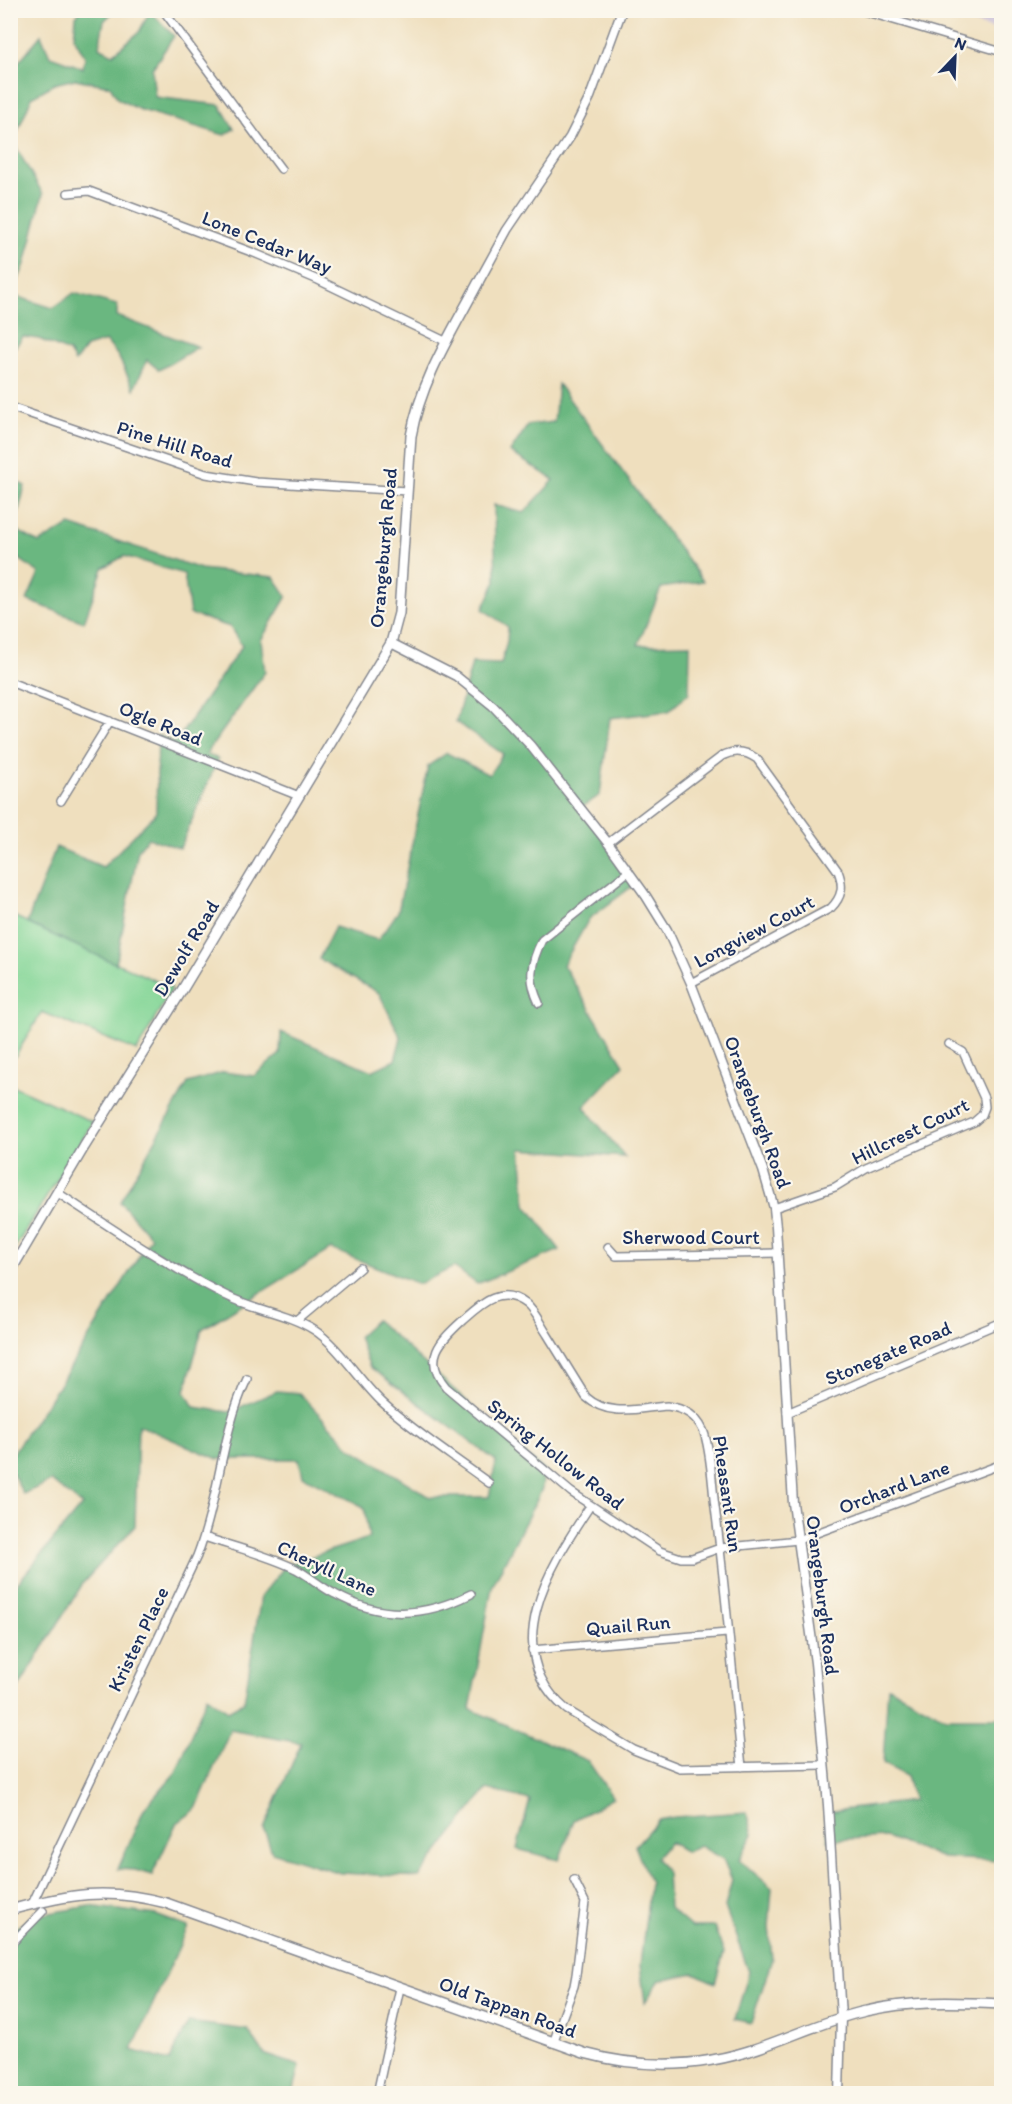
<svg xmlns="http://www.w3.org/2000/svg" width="1012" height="2104" font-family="Itim,sans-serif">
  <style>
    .industrial { fill: #c9bfd7 }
    .green { fill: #84d697; stroke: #50827a; stroke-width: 1.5 }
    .forest { fill: #6bb780; stroke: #43736f; stroke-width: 1.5 }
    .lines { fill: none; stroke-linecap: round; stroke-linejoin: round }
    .minor-casing { stroke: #85878e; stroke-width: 10 }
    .tertiary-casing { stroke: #85878e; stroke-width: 11 }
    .secondary-casing { stroke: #85878e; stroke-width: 12 }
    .minor { stroke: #fff; stroke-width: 7 }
    .tertiary { stroke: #fff; stroke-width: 8 }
    .secondary { stroke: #fff; stroke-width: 9 }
    .labels { text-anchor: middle; stroke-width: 4.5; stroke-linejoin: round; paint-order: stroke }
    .street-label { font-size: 20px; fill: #1b2f5e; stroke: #fbf7ec }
  </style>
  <rect width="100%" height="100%" fill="#fbf7ec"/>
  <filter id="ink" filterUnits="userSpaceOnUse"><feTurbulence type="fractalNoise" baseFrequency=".0167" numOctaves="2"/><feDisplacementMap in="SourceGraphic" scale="12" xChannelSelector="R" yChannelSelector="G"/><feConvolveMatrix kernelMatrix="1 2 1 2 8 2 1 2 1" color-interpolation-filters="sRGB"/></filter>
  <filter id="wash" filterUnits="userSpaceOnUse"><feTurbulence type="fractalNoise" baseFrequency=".008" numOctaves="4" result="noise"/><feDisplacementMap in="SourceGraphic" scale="24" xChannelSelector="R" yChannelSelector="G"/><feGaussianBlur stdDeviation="1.35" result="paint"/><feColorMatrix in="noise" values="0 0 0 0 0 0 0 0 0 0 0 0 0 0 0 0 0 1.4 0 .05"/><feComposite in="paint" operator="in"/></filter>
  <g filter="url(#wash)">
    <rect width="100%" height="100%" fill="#efdfbe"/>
    <path class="industrial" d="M930,11H1001V31Z"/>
    <path class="green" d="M11,915L172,988L137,1051L42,1012L11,1063Z
      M11,1085L93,1122L11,1254Z"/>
    <path class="forest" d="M80,11H114L104,21L99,47L113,54L139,32L150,11L174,36L152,69L155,97L220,105L234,129L224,135L138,109L118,99L110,86L75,79L54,84L32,97L13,142L43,194L25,264L12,295L53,308L74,293L117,305V316L198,347L159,370L147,360L134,389L118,356L106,341L86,347L75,362L69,352L39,339L23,337L11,352V71L41,35L50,56L83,68L85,57L74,37L76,16Z
      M558,384L703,581L661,588L638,645L690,644L689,693L669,711L610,718L600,795L581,808L635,884L589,919L563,965L624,1065L584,1107L625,1157L521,1149L526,1205L560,1250L477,1284L454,1267L419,1284L331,1249L202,1329L185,1391L194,1407L229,1412L277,1391L299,1393L351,1448L430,1497H489L496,1461L370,1367L358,1337L376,1320L544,1470L542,1489L492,1587L470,1709L588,1761L613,1798L574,1820L559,1860L517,1849L530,1800L487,1789L419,1877L340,1873L272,1852L264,1829L301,1743L230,1730L196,1809L176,1824L152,1875L135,1870L118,1869L144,1809L176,1772L207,1696L228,1711L244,1702L261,1596L286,1565L369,1538L364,1507L303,1476L299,1459H218L138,1425L135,1526L83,1583L11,1700V1591L82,1505L51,1481L23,1494L11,1470V1456L58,1387L151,1237L120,1202L188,1083L224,1072L254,1076L280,1054L281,1032L372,1071L395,1060L401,1038L379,993L319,959L335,927L378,940L398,912L428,766L447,753L489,775L503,754L456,722L472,663L501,664L507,641L508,627L483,609L496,581L494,505L524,513L554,480L510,452L528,425L554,422Z
      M11,478L25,486L14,529L39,543L70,525L201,569L274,577L287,596L261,640L265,672L206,754L218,759L180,848L148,838L138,850L116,964L27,923L56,847L103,867L156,813L158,735L175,743L242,646L230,627L190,614L184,574L124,556L103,568L84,622L27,600L39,573L11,553Z
      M888,1687L946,1718H1001V1861L943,1858L886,1837L828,1840L826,1812L913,1801L906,1776L883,1763Z
      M747,1812L753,1834L739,1860L772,1888L769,1927L772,1959L751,2023L735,2019L749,1972L725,1907L732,1880L723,1859L700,1846L686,1852L670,1842L656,1858L667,1873L669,1908L691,1927H714L724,1952L715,1983L694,1973L660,1980L645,2002L640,1965L650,1883L635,1846L658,1820L675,1817Z
      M89,1906L156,1915L188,1927L132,2050L169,2061L189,2022L248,2030L264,2054L300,2066L293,2093L11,2094V1930L39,1915Z"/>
  </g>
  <g filter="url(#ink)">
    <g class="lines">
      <g class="minor-casing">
        <path id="minor" d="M163,10L281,169
          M860,10L1002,52
          M68,193L89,191L254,253L318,280L447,342
          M10,407L206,474L256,482L407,491
          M10,682L299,796
          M61,801L110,721
          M608,843L722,756C735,749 746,751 757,759L838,871C844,886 842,897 831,908L691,983
          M539,1003C528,980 530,964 542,940L629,871
          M58,1193C113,1229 167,1266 225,1295C254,1310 287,1313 314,1330C338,1345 361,1383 383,1403C416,1433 454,1457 489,1483
          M774,1208L835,1187L866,1168L974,1122L982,1115L985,1107L984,1098L963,1052L949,1044
          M608,1247L616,1256L778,1253
          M297,1321L360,1268
          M787,1413L1002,1322
          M590,1506C550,1566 496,1651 567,1710L634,1750L680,1768L824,1765
          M204,1537C234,1547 267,1555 296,1569C309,1576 321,1587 335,1594C381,1620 425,1617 471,1594
          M532,1650L727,1633
          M742,1767C733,1681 726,1593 715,1507C712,1486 711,1449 703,1430C696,1415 683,1408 667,1406C639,1408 609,1418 586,1397C573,1376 560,1355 547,1334C540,1324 535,1311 526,1304C500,1284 480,1305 462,1321C440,1341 422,1359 446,1387L571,1492L660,1551L681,1558H692L720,1548L798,1540L1002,1464
          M32,1904L197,1556C219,1499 221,1434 247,1379
          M10,1945L43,1911
          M553,2043L574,1986L576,1975L585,1902L574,1880
          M377,2094L400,1988"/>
      </g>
      <g class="tertiary-casing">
        <path id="tertiary" d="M478,283L507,230L570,137L590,97L622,10
          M391,643L456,676L493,706L530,745L608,843L646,896L667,930L691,983L763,1170L774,1208L776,1227L793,1503L815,1663L828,1805L841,2017L839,2094"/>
      </g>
      <g class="secondary-casing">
        <path id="secondary" d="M10,1272L84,1147L184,987L391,643L399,613L411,436C421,380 452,332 478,283
          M10,1910C69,1894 106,1887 166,1903L584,2053C642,2069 701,2068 758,2048C794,2036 828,2019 866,2011C911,2000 956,2002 1002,2004"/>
      </g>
      <use href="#minor" class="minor"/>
      <use href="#tertiary" class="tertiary"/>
      <use href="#secondary" class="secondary"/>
    </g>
  </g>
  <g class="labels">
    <g class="street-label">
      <text transform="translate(267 242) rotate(22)" y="7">Lone Cedar Way</text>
      <text transform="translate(175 444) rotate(17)" y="7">Pine Hill Road</text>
      <text transform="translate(383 548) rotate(-85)" y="7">Orangeburgh Road</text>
      <text transform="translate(161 723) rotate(22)" y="7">Ogle Road</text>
      <text transform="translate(754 931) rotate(-28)" y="7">Longview Court</text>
      <text transform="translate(186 948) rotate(-59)" y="7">Dewolf Road</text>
      <text transform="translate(758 1112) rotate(70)" y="7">Orangeburgh Road</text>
      <text transform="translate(910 1131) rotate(-26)" y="7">Hillcrest Court</text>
      <text x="691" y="1244">Sherwood Court</text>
      <text transform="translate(888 1353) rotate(-23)" y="7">Stonegate Road</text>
      <text transform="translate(556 1454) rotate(38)" y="7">Spring Hollow Road</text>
      <text transform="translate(894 1487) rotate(-21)" y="7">Orchard Lane</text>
      <text transform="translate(728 1494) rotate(82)" y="7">Pheasant Run</text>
      <text transform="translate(327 1568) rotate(25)" y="7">Cheryll Lane</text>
      <text transform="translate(823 1595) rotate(83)" y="7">Orangeburgh Road</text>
      <text transform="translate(628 1625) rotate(-5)" y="7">Quail Run</text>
      <text transform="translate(138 1639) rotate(-64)" y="7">Kristen Place</text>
      <text transform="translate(508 2007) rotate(20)" y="7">Old Tappan Road</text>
    </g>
  </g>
  <rect width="1012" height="2104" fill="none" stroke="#fbf7ec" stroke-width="36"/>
  <g transform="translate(955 57) rotate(23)" stroke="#fbf7ec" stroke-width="4.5" paint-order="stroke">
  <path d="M0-4.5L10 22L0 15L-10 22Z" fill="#1b2f5e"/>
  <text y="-9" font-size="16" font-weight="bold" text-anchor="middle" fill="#1b2f5e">N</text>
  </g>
</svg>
